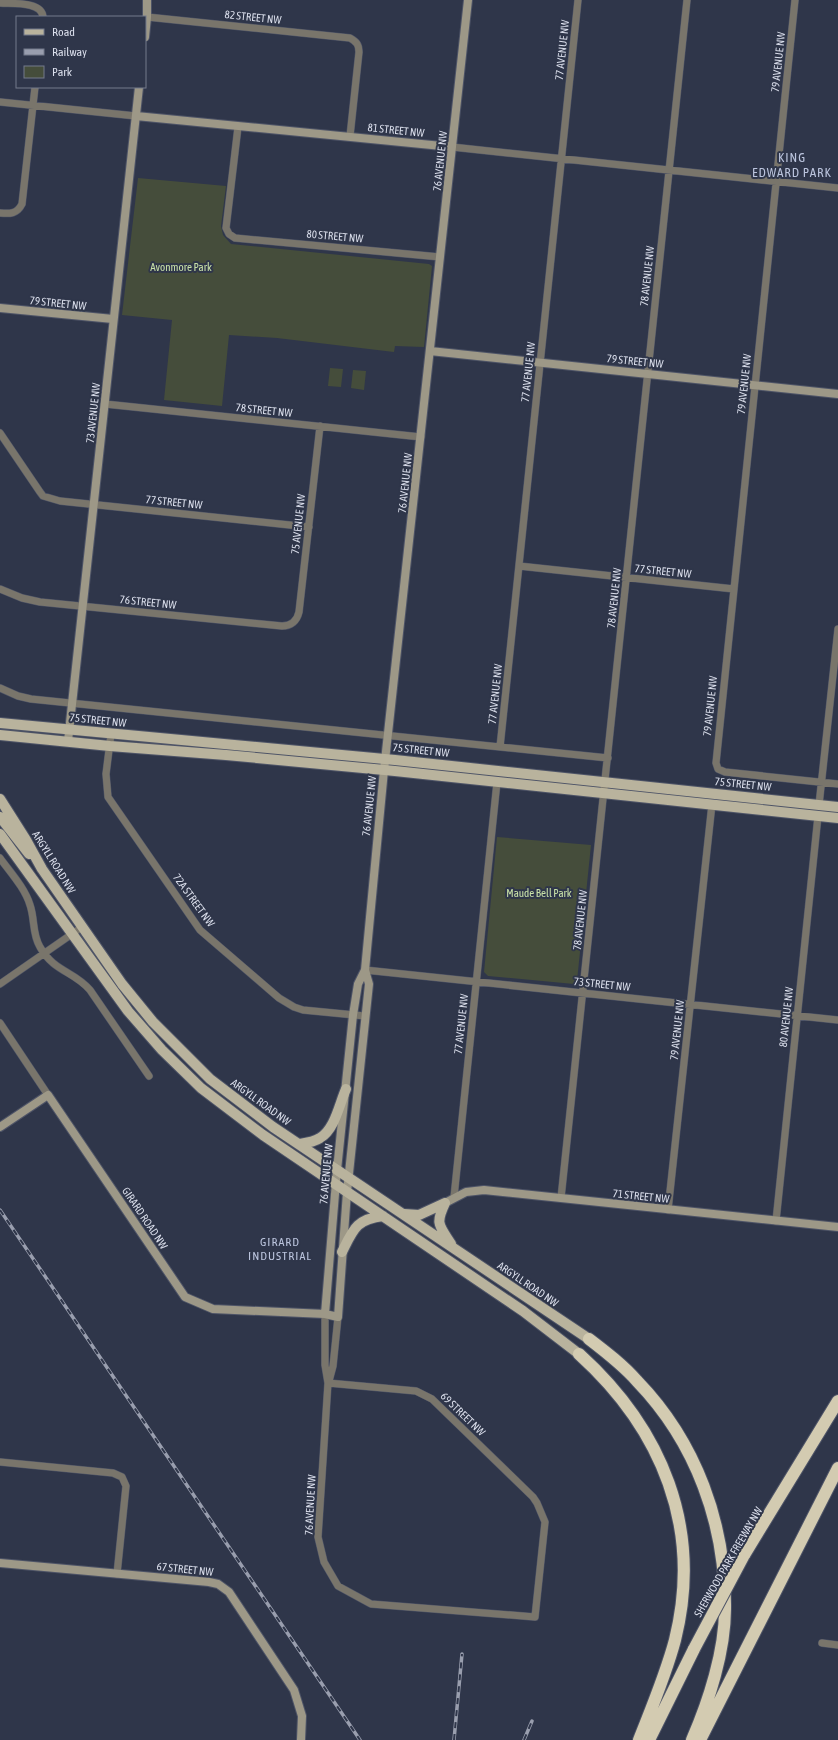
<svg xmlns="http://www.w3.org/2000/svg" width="838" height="1740" font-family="'Asap Condensed',sans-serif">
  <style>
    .green { fill: #454d3b }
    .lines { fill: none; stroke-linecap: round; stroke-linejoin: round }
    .street-casing { stroke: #4e5467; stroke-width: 8 }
    .secondary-casing { stroke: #4e5467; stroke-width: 10 }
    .primary-casing { stroke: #4e5467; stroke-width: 12 }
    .highway-casing { stroke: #4e5467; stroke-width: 14 }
    .street { stroke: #79756b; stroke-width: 7 }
    .secondary { stroke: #9d9887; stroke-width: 8 }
    .primary { stroke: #b9b39d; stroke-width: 10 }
    .highway { stroke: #d3cbb1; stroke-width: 12 }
    .rail-casing { stroke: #999eae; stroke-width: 3.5 }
    .rail { stroke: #2f364a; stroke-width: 2; stroke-dasharray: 6; stroke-linecap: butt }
    .highway-bridge-casing { stroke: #4e5467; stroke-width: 14; stroke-linecap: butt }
    .highway-bridge { stroke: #d3cbb1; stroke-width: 12 }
    .labels { text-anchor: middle; stroke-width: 4; stroke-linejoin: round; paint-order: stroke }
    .street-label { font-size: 11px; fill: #dbdfec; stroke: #2f364a }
    .park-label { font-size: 11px; fill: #cae2a8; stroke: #2f364a }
    .neighbourhood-label { font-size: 12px; letter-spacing: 1px; fill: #bbc4dd; stroke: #2f364a }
    .quarter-label { font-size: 13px; letter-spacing: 1px; fill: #bbc4dd; stroke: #2f364a }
  </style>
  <rect width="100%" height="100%" fill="#2f364a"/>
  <path class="green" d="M138,178L226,186L221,226L223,235L231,244L429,264L432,266L424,347L395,346L394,352L277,338L229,335L222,406L164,400L172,320L122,315Z
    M330,368L343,369L341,387L328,386Z
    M353,370L366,371L364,390L351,388Z
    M497,837L591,845L577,981L574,984L488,976L484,972Z"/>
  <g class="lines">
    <g class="street-casing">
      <path id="street" d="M795,0L716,763L718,769L725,772L838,784
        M0,3C12,4 42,1 43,17
        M147,17L350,38C357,42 359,45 359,52L350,136
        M0,102L136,116
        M238,127L226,228L229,234L235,238L440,257
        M452,147L838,188
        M0,213C10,214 17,214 22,204L35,87
        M105,404L421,437
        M0,433L40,492L43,496L60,501L309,527
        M519,566L734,589
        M0,589L22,598L40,602L282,626C291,626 297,621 299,612L320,426
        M0,688L18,696L31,699L608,758
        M111,734L106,774L108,797L200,930L279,998L294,1007L303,1010L365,1016
        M500,747L578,0
        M819,805L838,629
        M0,858C10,872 25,888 30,905C35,919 32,934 40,947C54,972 74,971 90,990L149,1076
        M365,970L838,1020
        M0,984L82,927
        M0,1023L48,1095
        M454,1197L497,782
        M561,1198L687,0
        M668,1210L712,804
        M776,1221L818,816
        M325,1314V1365L328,1383L318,1537L324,1562L338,1586L371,1604L535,1617L545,1522L537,1503L533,1497L432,1399L416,1391L328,1383
        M329,1381L333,1366L338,1317
        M0,1462L113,1473L122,1477L126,1486L117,1574
        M822,1643L838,1645"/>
    </g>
    <g class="secondary-casing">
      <path id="secondary" d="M145,37L147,17V0
        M136,116L452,147
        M0,308L113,319
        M430,351L838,394
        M68,741L139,87
        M0,1127L48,1095L185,1297L213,1309L325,1314L338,1317L347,1192L369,984L365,970
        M445,1203L466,1192L484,1190L838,1227
        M325,1314L337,1170L353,1015L358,984L365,970L384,770L468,0
        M0,1563L209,1582L218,1584L229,1592L294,1690L302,1716L301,1740"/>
    </g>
    <g class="primary-casing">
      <path id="primary" d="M0,723L395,760L838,807
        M0,735L110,746L226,755L395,771L838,818
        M0,799L26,840L42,869L122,984L153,1022L210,1079L273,1127L589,1339
        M0,817L29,854
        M0,834L128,1011L162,1050L201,1088L263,1135L523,1311L579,1354
        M299,1144C306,1143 314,1142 320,1138C335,1129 339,1105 346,1089
        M445,1203C435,1224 439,1225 451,1244
        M404,1214L419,1215L445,1203
        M342,1252C353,1230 356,1219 383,1216"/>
    </g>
    <g class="highway-casing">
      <path id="highway" d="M589,1339C606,1352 623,1365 637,1381C696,1442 726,1524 725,1609C725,1651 709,1701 692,1740
        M579,1354C662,1429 703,1528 675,1640C666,1674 652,1707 639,1740
        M744,1555L838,1401
        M649,1740L694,1649
        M700,1740L838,1468"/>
    </g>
    <use href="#street" class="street"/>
    <use href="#secondary" class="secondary"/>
    <use href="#primary" class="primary"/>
    <use href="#highway" class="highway"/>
    <g class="rail-casing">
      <path id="rail" d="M0,1210L360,1740
        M454,1740L462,1654
        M524,1740L532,1721"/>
    </g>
    <use href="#rail" class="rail"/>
    <g class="highway-bridge-casing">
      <path id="highway-bridge" d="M694,1649L744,1555"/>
    </g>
    <use href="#highway-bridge" class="highway-bridge"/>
  </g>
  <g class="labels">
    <g class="street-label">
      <text transform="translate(253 17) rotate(6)" y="4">82 STREET NW</text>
      <text transform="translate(562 50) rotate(-84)" y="4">77 AVENUE NW</text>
      <text transform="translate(778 62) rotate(-84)" y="4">79 AVENUE NW</text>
      <text transform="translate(396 130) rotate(6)" y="4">81 STREET NW</text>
      <text transform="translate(440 161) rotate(-84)" y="4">76 AVENUE NW</text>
      <text transform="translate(335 236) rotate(5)" y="4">80 STREET NW</text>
      <text transform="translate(647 276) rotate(-84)" y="4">78 AVENUE NW</text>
      <text transform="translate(58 303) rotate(6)" y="4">79 STREET NW</text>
      <text transform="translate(635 361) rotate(6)" y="4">79 STREET NW</text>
      <text transform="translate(528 372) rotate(-84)" y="4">77 AVENUE NW</text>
      <text transform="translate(744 384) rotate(-84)" y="4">79 AVENUE NW</text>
      <text transform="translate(264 410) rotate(6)" y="4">78 STREET NW</text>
      <text transform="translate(93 413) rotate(-84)" y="4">73 AVENUE NW</text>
      <text transform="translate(405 483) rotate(-84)" y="4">76 AVENUE NW</text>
      <text transform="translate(174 502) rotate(6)" y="4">77 STREET NW</text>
      <text transform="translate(298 524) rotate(-84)" y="4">75 AVENUE NW</text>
      <text transform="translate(663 571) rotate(6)" y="4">77 STREET NW</text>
      <text transform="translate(614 598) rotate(-84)" y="4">78 AVENUE NW</text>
      <text transform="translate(148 602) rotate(6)" y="4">76 STREET NW</text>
      <text transform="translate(495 694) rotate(-84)" y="4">77 AVENUE NW</text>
      <text transform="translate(710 706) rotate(-84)" y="4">79 AVENUE NW</text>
      <text transform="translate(98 720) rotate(6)" y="4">75 STREET NW</text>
      <text transform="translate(421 750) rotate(6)" y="4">75 STREET NW</text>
      <text transform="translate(743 784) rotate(6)" y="4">75 STREET NW</text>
      <text transform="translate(369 806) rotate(-84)" y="4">76 AVENUE NW</text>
      <text transform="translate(54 862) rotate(58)" y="4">ARGYLL ROAD NW</text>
      <text transform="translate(194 900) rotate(54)" y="4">72A STREET NW</text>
      <text transform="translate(580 920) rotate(-84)" y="4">78 AVENUE NW</text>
      <text transform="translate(602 984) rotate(6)" y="4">73 STREET NW</text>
      <text transform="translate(786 1017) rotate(-84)" y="4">80 AVENUE NW</text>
      <text transform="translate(461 1024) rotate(-84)" y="4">77 AVENUE NW</text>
      <text transform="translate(677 1030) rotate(-84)" y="4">79 AVENUE NW</text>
      <text transform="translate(261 1102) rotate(36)" y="4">ARGYLL ROAD NW</text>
      <text transform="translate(326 1174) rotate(-85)" y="4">76 AVENUE NW</text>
      <text transform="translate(641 1196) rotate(6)" y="4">71 STREET NW</text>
      <text transform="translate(145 1218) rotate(56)" y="4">GIRARD ROAD NW</text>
      <text transform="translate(528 1284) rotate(34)" y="4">ARGYLL ROAD NW</text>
      <text transform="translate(463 1414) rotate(44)" y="4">69 STREET NW</text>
      <text transform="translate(310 1505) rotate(-87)" y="4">76 AVENUE NW</text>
      <text transform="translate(728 1562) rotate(-60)" y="4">SHERWOOD PARK FREEWAY NW</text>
      <text transform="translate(185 1569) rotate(6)" y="4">67 STREET NW</text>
    </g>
    <g class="park-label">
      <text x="181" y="271">Avonmore Park</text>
      <text x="539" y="897">Maude Bell Park</text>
    </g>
    <g class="neighbourhood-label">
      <text x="280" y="1246">GIRARD<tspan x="280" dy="14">INDUSTRIAL</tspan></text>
    </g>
    <g class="quarter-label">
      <text x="792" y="162">KING<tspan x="792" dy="15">EDWARD PARK</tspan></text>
    </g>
  </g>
  <rect x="16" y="16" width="130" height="72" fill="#2f364a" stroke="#747a8b"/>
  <rect x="24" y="29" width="20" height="6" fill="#b9b39d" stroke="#747a8b"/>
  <text x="52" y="36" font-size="12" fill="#dbdfec">Road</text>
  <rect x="24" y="49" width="20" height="6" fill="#999eae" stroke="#747a8b"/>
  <text x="52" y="56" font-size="12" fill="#dbdfec">Railway</text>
  <rect x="24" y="66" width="20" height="12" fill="#454d3b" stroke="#747a8b"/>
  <text x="52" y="76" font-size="12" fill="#dbdfec">Park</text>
</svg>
